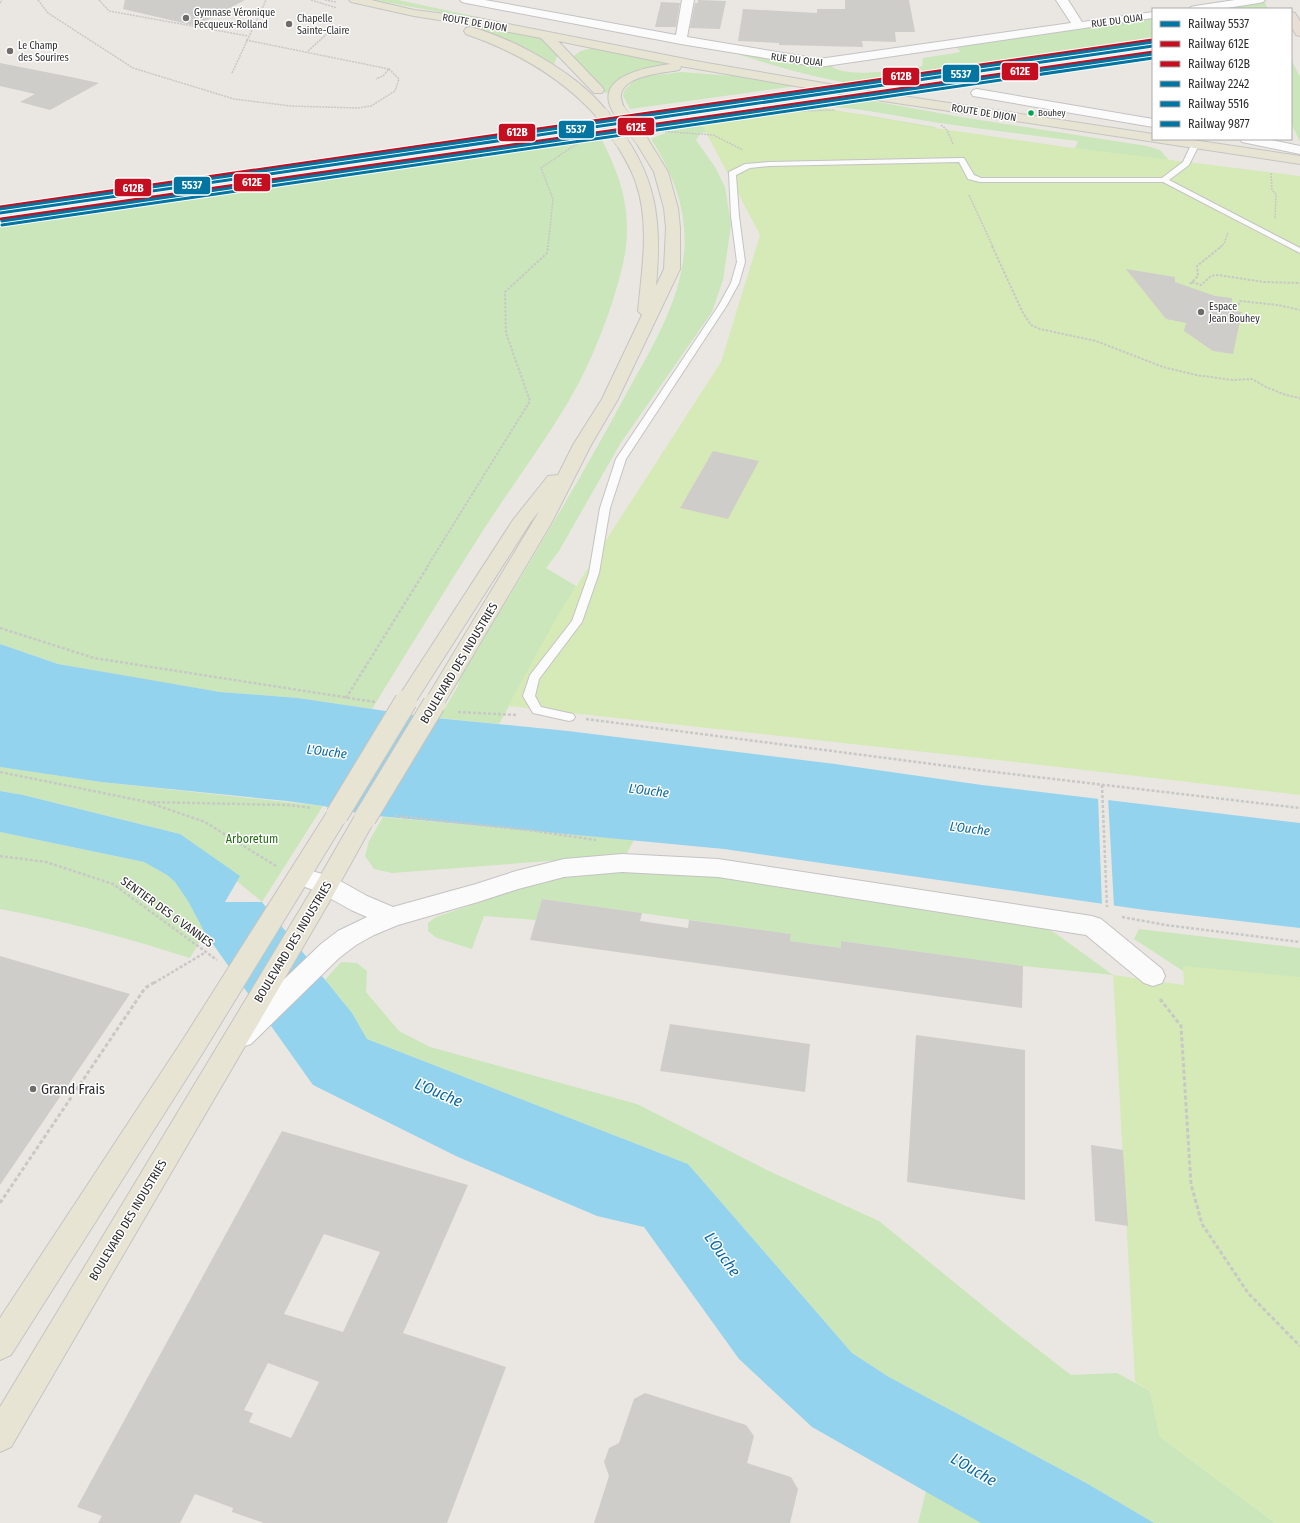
<svg xmlns="http://www.w3.org/2000/svg" width="1300" height="1523" font-family="'Fira Sans Condensed',sans-serif">
  <style>
    .green { fill: #cae6ba }
    .pitch { fill: #d6eab7 }
    .water { fill: #93d3ee }
    .pier { fill: #eae7e2 }
    .building { fill: #cfcdc9; fill-rule: evenodd }
    .lines { fill: none; stroke-linecap: round; stroke-linejoin: round }
    .lane-casing { stroke: #c4c3c3; stroke-width: 2 }
    .street-casing { stroke: #c4c3c3; stroke-width: 2 }
    .primary-casing { stroke: #c6c4c2; stroke-width: 2 }
    .highway-casing { stroke: #c6c4c2; stroke-width: 2 }
    .path-far3 { stroke: #c8c8c7; stroke-width: 1.5; stroke-dasharray: 2 1; stroke-linecap: butt }
    .path-far2 { stroke: #c8c8c7; stroke-width: 2; stroke-dasharray: 2.5 1.5; stroke-linecap: butt }
    .path-far1 { stroke: #c8c8c7; stroke-width: 2.5; stroke-dasharray: 3 2; stroke-linecap: butt }
    .path { stroke: #c8c8c7; stroke-width: 3; stroke-dasharray: 4 2.5; stroke-linecap: butt }
    .lane { fill: #fcfbfb; fill-rule: evenodd }
    .street { fill: #fcfbfb; fill-rule: evenodd }
    .primary { fill: #e7e4d4; fill-rule: evenodd }
    .highway { fill: #e9ded4; fill-rule: evenodd }
    .primary-bridge-far1-casing { stroke: #c6c4c2; stroke-width: 14; stroke-linecap: butt }
    .primary-bridge-casing { stroke: #c6c4c2; stroke-width: 24; stroke-linecap: butt }
    .primary-bridge-far1 { stroke: #e7e4d4; stroke-width: 13 }
    .primary-bridge { stroke: #e7e4d4; stroke-width: 22 }
    .rail-1-casing { stroke: #fff; stroke-width: 5 }
    .rail-2-casing { stroke: #fff; stroke-width: 5 }
    .rail-3-casing { stroke: #fff; stroke-width: 5 }
    .rail-4-casing { stroke: #fff; stroke-width: 5 }
    .rail-5-casing { stroke: #fff; stroke-width: 5 }
    .rail-6-casing { stroke: #fff; stroke-width: 5 }
    .rail-1 { stroke: #0075a1; stroke-width: 3 }
    .rail-2 { stroke: #c50e1f; stroke-width: 3 }
    .rail-3 { stroke: #c50e1f; stroke-width: 3 }
    .rail-4 { stroke: #0075a1; stroke-width: 3 }
    .rail-5 { stroke: #0075a1; stroke-width: 3 }
    .rail-6 { stroke: #0075a1; stroke-width: 3 }
    .poi-dot { fill: #6e6d6c; stroke: #fff; stroke-width: 1.5 }
    .bus-dot { fill: #00a651; stroke: #fff; stroke-width: 1.5 }
    .labels { text-anchor: middle; stroke-width: 3; stroke-linejoin: round; paint-order: stroke }
    .far-bus-label { font-size: 9px; fill: #2c2c2c; stroke: #fff; text-anchor: start }
    .far-poi-label { font-size: 10px; fill: #2c2c2c; stroke: #fff; text-anchor: start }
    .far-street-label { font-size: 10px; fill: #2c2c2c; stroke: #fff }
    .street-label { font-size: 12px; fill: #2c2c2c; stroke: #fff }
    .park-label { font-size: 12px; fill: #276d18; stroke: #fff }
    .water-label { font-size: 13px; font-style: italic; fill: #0969a3; stroke: #fff }
    .near-poi-label { font-size: 14px; fill: #2c2c2c; stroke: #fff; text-anchor: start }
    .near-water-label { font-size: 16px; font-style: italic; fill: #0969a3; stroke: #fff }
    .line-badge { stroke: #fff; stroke-width: 1.5 }
    .badge-label { font-size: 11px; text-anchor: middle; font-weight: bold; fill: #fff }
  </style>
  <rect width="100%" height="100%" fill="#eae7e2"/>
  <path class="green" d="M373,0H398L525,27Z
    M1264,1L1268,9H1211Z
    M1153,17V39L848,83C807,76 768,64 728,51L830,65C846,80 900,69 922,66L923,58L961,52L955,46Z
    M459,22L540,36L557,53V56L554,65L518,45Z
    M595,47L675,64L664,65L611,92L605,93L572,57L581,51Z
    M1291,59L1300,77V142L1291,123Z
    M682,72L746,77L796,86L630,109L623,96L624,91L635,79L651,74L656,75Z
    M840,95L961,117L1147,146L1160,150L1168,159L1160,169L1072,156L1078,141C1029,135 981,129 933,122C890,115 845,104 800,107V104L831,105Z
    M823,111L859,114L935,127L942,142L729,128L701,133L696,140L715,167L725,187L731,225L723,280L712,312L620,444L559,551L546,568L576,586L499,724L439,718L458,686L460,678C516,585 573,493 624,398C649,352 679,306 684,253C688,212 673,173 651,139L670,131L748,118Z
    M599,134C615,166 627,192 627,230C627,256 619,281 611,306C600,339 585,374 567,404C541,447 511,487 484,529C446,588 409,649 372,709L298,698L220,692L159,682L58,664L0,644V222Z
    M0,767L101,782L323,806L262,902L180,834L23,795L0,791Z
    M383,817L634,840L627,853L588,858L392,873L374,869L365,856L369,841Z
    M0,832L144,862L167,875L175,882L188,901L205,933L190,958C127,938 65,921 0,909Z
    M626,871H685L1034,922L1055,933L1113,975L1023,966L841,941V948L790,941L791,934L542,899L536,920L484,916L472,949L437,938L428,931V923L436,917L546,880Z
    M1139,929L1300,948V987L1183,971L1134,939Z
    M341,962L357,963L367,971L366,992L399,1031L430,1047L637,1104L771,1172L879,1221L1009,1327L1071,1375L1117,1373L1150,1391L1160,1437L1275,1523H1154L1088,1484L889,1377L852,1353L688,1164L367,1039L352,1013L325,980Z
    M926,1491L987,1523H918Z"/>
  <path class="pitch" d="M813,106L935,128L1066,147L1300,176V795L1024,763L508,706L559,613L721,362L760,235L701,123Z
    M1183,966L1300,977V1523H1275L1160,1437L1150,1391L1135,1382L1113,975L1184,985Z"/>
  <path class="water" d="M0,644L58,664L220,692L298,698L426,717L568,731L835,764L982,785L1300,823V928L1145,910L724,849L367,815L323,806L287,801L101,782L0,767Z
    M0,791L23,795L180,834L240,876L225,902H262L352,1013L367,1039L688,1164L852,1353L889,1377L1088,1484L1154,1523H981L812,1427L739,1359L644,1227L597,1216L458,1157L313,1085L205,933L188,901L175,882L167,875L144,862L0,832Z"/>
  <path class="pier" d="M1098,796L1108,797L1114,907L1102,906Z"/>
  <path class="building" d="M125,0H245L196,26L123,9Z
    M698,0L726,1L720,29L690,28L695,3H698Z
    M845,0H909L915,32H895L896,42L862,41L863,47L779,45V43L738,41L743,9L817,13V9H845Z
    M661,2L680,3L676,27H655Z
    M0,63L71,77L99,83L50,110L20,102L35,94L0,86Z
    M1126,269L1175,277V282L1215,296L1232,298V311L1242,312L1233,354L1213,351L1184,331L1186,323L1166,319Z
    M713,451L759,461L728,519L680,508Z
    M542,899L642,913L640,921L688,928L689,920L791,934L790,941L841,948V941L1023,966L1022,1008L530,940Z
    M0,956L130,994L0,1185Z
    M670,1024L810,1044L805,1092L660,1071Z
    M916,1035L1025,1050V1200L907,1182Z
    M282,1131L468,1185L403,1333L506,1367L447,1523H264L232,1512L233,1508L195,1494L180,1523H98L102,1516L77,1507ZM324,1234L380,1252L343,1332L284,1314ZM268,1363L319,1382L291,1438L249,1422L253,1413L244,1410Z
    M1091,1145L1123,1150L1128,1226L1095,1221Z
    M645,1393L746,1425L754,1436L747,1463L791,1477L798,1489L790,1523H594L609,1476L604,1462L609,1448L619,1443L634,1399Z"/>
  <g class="lines">
    <g class="lane-casing">
      <path id="lane" d="M1192,143H1198L1199,145L1189,165L1169,180L1300,248V253L1163,182H980L968,179L959,162L769,166L750,168L736,175L739,216L745,262L739,283L727,305L626,459L610,508L599,573L582,622L539,679L535,696L541,707L573,714L575,717L573,720L569,721L533,713L523,696L530,675L572,621L589,573L600,508L616,459L719,305L731,283L737,262L731,216L729,172L745,164L769,162L961,158H964L974,175L981,178H1162L1183,162Z"/>
    </g>
    <g class="street-casing">
      <path id="street" d="M460,0H485L676,35L682,0H694L687,37L819,59L1071,23L1056,0H1068L1082,22L1153,12V18L819,67L681,44L466,3L462,2Z
        M1235,0H1265L1263,2L1259,3L1220,9H1189L1191,7L1195,6Z
        M977,89L1153,119V127L973,96L971,93L973,90Z
        M1240,139H1266L1300,146V154L1242,142Z
        M622,854L718,859L1092,916L1101,919L1162,969L1165,976L1162,983L1153,986L1144,983L1086,935L718,877L622,872L564,877L518,889L478,902L398,925L374,935L356,945L339,958L251,1044L242,1047L233,1044L229,1036L233,1028L321,944L338,931L367,917L351,910L319,892L291,882L287,876L291,870L299,867L335,878L367,896L393,907L476,884L516,871L564,859Z"/>
    </g>
    <g class="primary-casing">
      <path id="primary" d="M349,0H371L414,10L477,18L701,62L870,91L1153,134V139H1186L1300,156V164L870,99L680,66L681,67L679,70C664,73 625,75 621,94C620,100 624,107 626,112L625,115H615C589,77 646,67 671,64L558,41L602,87L604,90L602,93H594L541,38L477,26L414,16L351,2Z
        M470,27C514,38 582,76 609,114L607,117H597C561,77 517,52 466,34L464,31L466,28Z
        M641,135L646,136L668,172L678,208L680,228V269L618,399L591,445L552,522L441,709L434,711L427,709L423,704L540,510L530,523L413,706L406,708L399,706L395,701L399,696L513,520L548,476L558,475L573,445L602,399L642,315L638,311C642,269 650,224 636,183C631,168 623,155 615,142L617,139H627C659,186 661,231 656,286L664,269L666,228L664,208L654,172L634,139L636,136Z
        M337,807L345,809L348,815L345,821L202,1054L11,1355L0,1360V1318L184,1038L329,809Z
        M365,810L373,812L376,818L335,892L11,1447L0,1452V1407L319,878L357,812Z"/>
    </g>
    <g class="highway-casing">
      <path id="highway" d="M1291,12L1295,13L1300,21V36L1296,35L1291,26Z"/>
    </g>
    <path class="path-far3" d="M38,0L48,13L133,68L234,99L291,106L358,108L371,106L395,91L399,79L389,69
      M99,0L109,11L248,36
      M311,0L337,8
      M325,0L336,2
      M0,3L2,0
      M246,40L389,69L383,76L376,79
      M308,51L331,30L309,27
      M232,73L266,0
      M941,125L947,130L953,144
      M659,129L769,112L835,110
      M659,131L713,135L743,150
      M1271,173L1272,190L1276,194L1275,219
      M969,195L993,247
      M0,226L595,139
      M548,247L553,199L541,168L578,143
      M1220,247L1224,244L1228,232"/>
    <path class="path-far2" d="M992,246L1023,313L1031,325L1040,329L1096,341L1163,367L1196,375L1232,380L1252,379L1266,387L1286,395L1300,398
      M1192,282L1201,285L1211,276L1218,275L1264,282L1300,283
      M1190,284L1198,276L1197,266L1222,246
      M1238,305L1240,301L1278,305L1300,310
      M427,567L530,401L506,333L505,292L547,253L548,246"/>
    <path class="path-far1" d="M0,628L94,658L375,702
      M346,698L428,566
      M458,712L517,715
      M586,719L986,771L1300,808
      M0,772L147,802
      M1102,785L1107,907
      M395,816L529,830L596,840
      M0,856L46,862L113,884L217,960
      M276,866L205,822L147,802L288,805L312,808
      M1122,917L1166,925L1300,942
      M154,983L206,952"/>
    <path class="path" d="M1160,999L1181,1026L1191,1184L1202,1224L1248,1293L1300,1346
      M0,1203L145,988L155,982"/>
    <use href="#lane" class="lane"/>
    <use href="#street" class="street"/>
    <use href="#primary" class="primary"/>
    <use href="#highway" class="highway"/>
    <g class="primary-bridge-far1-casing">
      <path id="primary-bridge-far1" d="M620,112L641,139
        M602,114L622,142"/>
    </g>
    <g class="primary-bridge-casing">
      <path id="primary-bridge" d="M337,815L406,701
        M365,818L434,704"/>
    </g>
    <use href="#primary-bridge-far1" class="primary-bridge-far1"/>
    <use href="#primary-bridge" class="primary-bridge"/>
    <g class="rail-1-casing">
      <path id="rail-1" d="M0,213L1153,46"/>
    </g>
    <g class="rail-2-casing">
      <path id="rail-2" d="M1,219L1153,52"/>
    </g>
    <g class="rail-3-casing">
      <path id="rail-3" d="M0,207L1152,40"/>
    </g>
    <g class="rail-4-casing">
      <path id="rail-4" d="M0,209L1153,42"/>
    </g>
    <g class="rail-5-casing">
      <path id="rail-5" d="M2,221L1153,54"/>
    </g>
    <g class="rail-6-casing">
      <path id="rail-6" d="M2,225L1153,58"/>
    </g>
    <use href="#rail-1" class="rail-1"/>
    <use href="#rail-2" class="rail-2"/>
    <use href="#rail-3" class="rail-3"/>
    <use href="#rail-4" class="rail-4"/>
    <use href="#rail-5" class="rail-5"/>
    <use href="#rail-6" class="rail-6"/>
  </g>
  <g class="poi-dot">
    <circle cx="186" cy="18" r="4"/>
    <circle cx="289" cy="24" r="4"/>
    <circle cx="10" cy="51" r="4"/>
    <circle cx="1201" cy="312" r="4"/>
    <circle cx="33" cy="1089" r="4"/>
  </g>
  <circle class="bus-dot" cx="1031" cy="113" r="3.5"/>
  <g class="labels">
    <g class="far-bus-label">
      <text x="1038" y="116">Bouhey</text>
    </g>
    <g class="far-poi-label">
      <text x="194" y="16">Gymnase Véronique<tspan x="194" dy="12">Pecqueux-Rolland</tspan></text>
      <text x="297" y="22">Chapelle<tspan x="297" dy="12">Sainte-Claire</tspan></text>
      <text x="18" y="49">Le Champ<tspan x="18" dy="12">des Sourires</tspan></text>
      <text x="1209" y="310">Espace<tspan x="1209" dy="12">Jean Bouhey</tspan></text>
    </g>
    <g class="far-street-label">
      <text transform="translate(1117 20) rotate(-8)" y="4">RUE DU QUAI</text>
      <text transform="translate(475 22) rotate(10)" y="4">ROUTE DE DIJON</text>
      <text transform="translate(797 59) rotate(7)" y="4">RUE DU QUAI</text>
      <text transform="translate(984 112) rotate(9)" y="4">ROUTE DE DIJON</text>
    </g>
    <g class="street-label">
      <text transform="translate(459 663) rotate(-59)" y="4">BOULEVARD DES INDUSTRIES</text>
      <text transform="translate(167 912) rotate(36)" y="4">SENTIER DES 6 VANNES</text>
      <text transform="translate(293 942) rotate(-59)" y="4">BOULEVARD DES INDUSTRIES</text>
      <text transform="translate(128 1220) rotate(-59)" y="4">BOULEVARD DES INDUSTRIES</text>
    </g>
    <g class="park-label">
      <text x="252" y="843">Arboretum</text>
    </g>
    <g class="water-label">
      <text transform="translate(327 751) rotate(7)" y="5">L'Ouche</text>
      <text transform="translate(649 790) rotate(7)" y="5">L'Ouche</text>
      <text transform="translate(970 828) rotate(7)" y="5">L'Ouche</text>
    </g>
    <g class="near-poi-label">
      <text x="41" y="1094">Grand Frais</text>
    </g>
    <g class="near-water-label">
      <text transform="translate(439 1092) rotate(23)" y="6">L'Ouche</text>
      <text transform="translate(723 1254) rotate(55)" y="6">L'Ouche</text>
      <text transform="translate(974 1469) rotate(30)" y="6">L'Ouche</text>
    </g>
  </g>
  <g class="line-badge">
    <rect x="1001" y="62" width="38" height="19" rx="4" fill="#c50e1f"/>
    <rect x="942" y="64" width="38" height="19" rx="4" fill="#0075a1"/>
    <rect x="882" y="67" width="38" height="19" rx="4" fill="#c50e1f"/>
    <rect x="617" y="117" width="38" height="19" rx="4" fill="#c50e1f"/>
    <rect x="558" y="120" width="37" height="19" rx="4" fill="#0075a1"/>
    <rect x="498" y="123" width="38" height="19" rx="4" fill="#c50e1f"/>
    <rect x="233" y="173" width="38" height="19" rx="4" fill="#c50e1f"/>
    <rect x="173" y="176" width="38" height="19" rx="4" fill="#0075a1"/>
    <rect x="114" y="178" width="38" height="19" rx="4" fill="#c50e1f"/>
  </g>
  <g class="badge-label">
    <text x="1020" y="75">612E</text>
    <text x="961" y="78">5537</text>
    <text x="901" y="80">612B</text>
    <text x="636" y="131">612E</text>
    <text x="576" y="133">5537</text>
    <text x="517" y="136">612B</text>
    <text x="252" y="186">612E</text>
    <text x="192" y="189">5537</text>
    <text x="133" y="192">612B</text>
  </g>
  <rect x="1152" y="8" width="140" height="132" fill="#ffffff" stroke="#ababab"/>
  <rect x="1160" y="21" width="20" height="6" fill="#0075a1" stroke="#ababab"/>
  <text x="1188" y="28" font-size="12" fill="#2c2c2c">Railway 5537</text>
  <rect x="1160" y="41" width="20" height="6" fill="#c50e1f" stroke="#ababab"/>
  <text x="1188" y="48" font-size="12" fill="#2c2c2c">Railway 612E</text>
  <rect x="1160" y="61" width="20" height="6" fill="#c50e1f" stroke="#ababab"/>
  <text x="1188" y="68" font-size="12" fill="#2c2c2c">Railway 612B</text>
  <rect x="1160" y="81" width="20" height="6" fill="#0075a1" stroke="#ababab"/>
  <text x="1188" y="88" font-size="12" fill="#2c2c2c">Railway 2242</text>
  <rect x="1160" y="101" width="20" height="6" fill="#0075a1" stroke="#ababab"/>
  <text x="1188" y="108" font-size="12" fill="#2c2c2c">Railway 5516</text>
  <rect x="1160" y="121" width="20" height="6" fill="#0075a1" stroke="#ababab"/>
  <text x="1188" y="128" font-size="12" fill="#2c2c2c">Railway 9877</text>
</svg>
